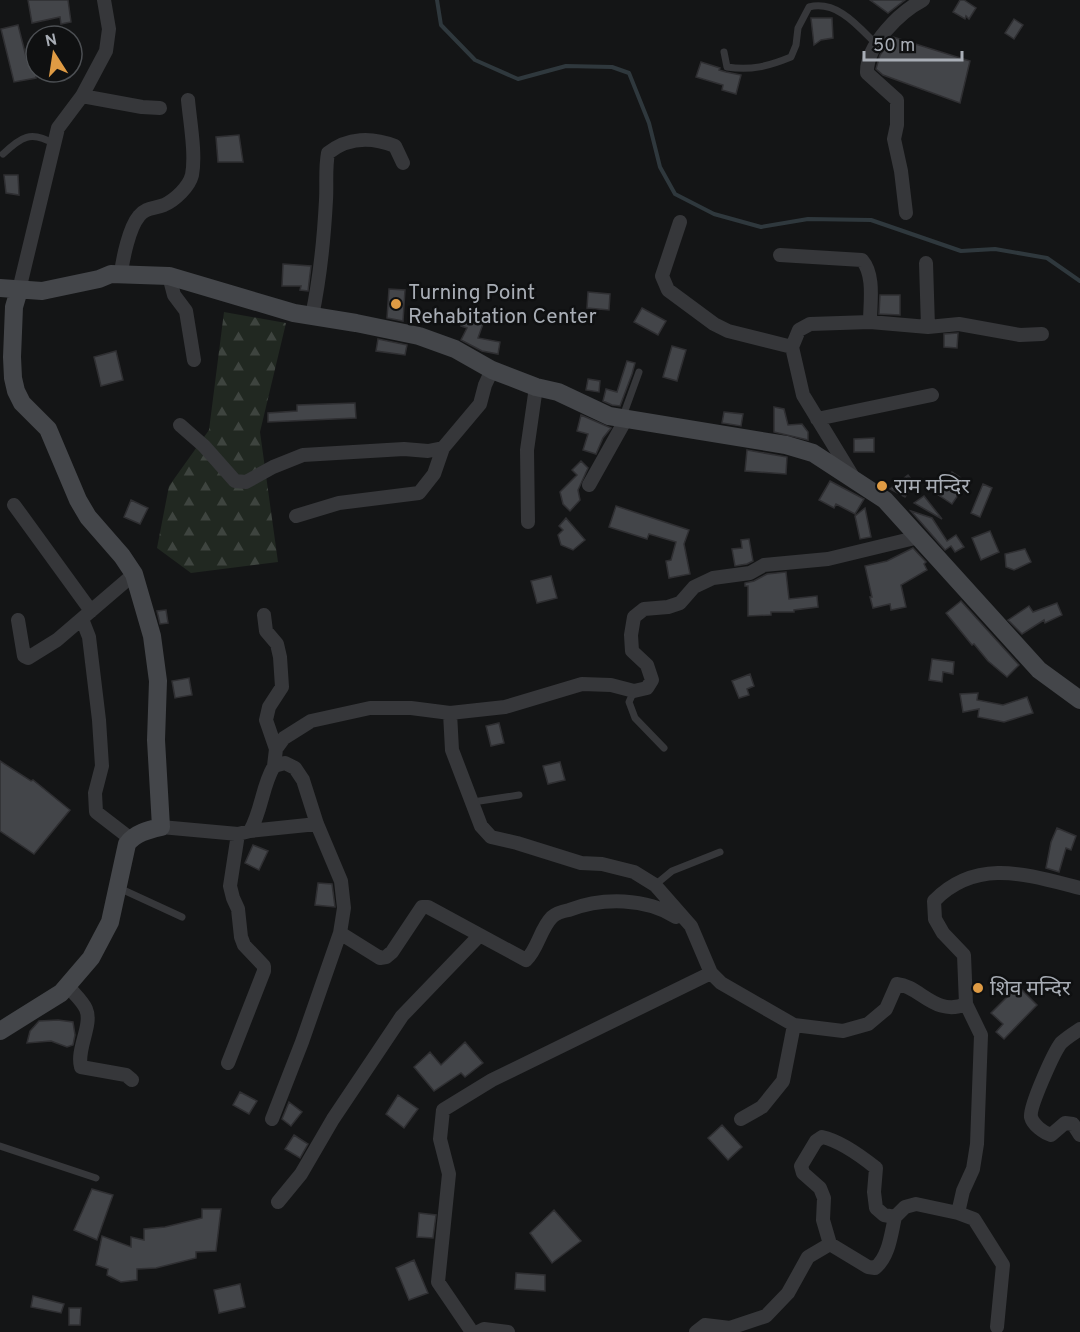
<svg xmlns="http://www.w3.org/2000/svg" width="1080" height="1332" font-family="Overpass,'Noto Sans Devanagari',sans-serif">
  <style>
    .forest { fill: url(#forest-firs) }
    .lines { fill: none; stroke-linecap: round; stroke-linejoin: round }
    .stream { stroke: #2f383d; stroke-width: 4 }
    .building { fill: #434549; stroke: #2f2f32; stroke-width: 1.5 }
    .lane { stroke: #36373a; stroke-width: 7 }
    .street { stroke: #36373a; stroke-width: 14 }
    .secondary { stroke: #44464a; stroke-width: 18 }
    .poi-dot { fill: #df9b44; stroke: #0f1011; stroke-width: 2 }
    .labels { text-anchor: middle; stroke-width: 5; stroke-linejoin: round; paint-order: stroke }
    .poi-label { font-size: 21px; fill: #a8adb5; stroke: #0f1011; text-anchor: start }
  </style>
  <defs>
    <pattern id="forest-firs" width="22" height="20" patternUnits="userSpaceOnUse" patternTransform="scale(1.5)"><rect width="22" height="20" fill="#212821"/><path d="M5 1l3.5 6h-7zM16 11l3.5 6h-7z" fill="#3e443f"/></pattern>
  </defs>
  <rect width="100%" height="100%" fill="#141516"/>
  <path class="forest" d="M224,312L286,323L260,432L278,562L191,573L157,548L169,486L209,430Z"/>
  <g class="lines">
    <path class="stream" d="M437,0L441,25L475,60L518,79L566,66L612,67L629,73L649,123L660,167L675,194L714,214L761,227L808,219L871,220L961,251L995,249L1047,258L1080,281"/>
  </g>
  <path class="building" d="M28,0H68L71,22L61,24L60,17L32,23Z
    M870,0H905L888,13Z
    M960,0H964L976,8L969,19L966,16L965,19L953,12Z
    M811,18H832L833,38L821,40L814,45Z
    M1014,19L1023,25L1014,39L1005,33Z
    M18,25L28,64L36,62V78L14,82L1,29Z
    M893,37L970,61L960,103L883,75L876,69L880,55Z
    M701,62L720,68L719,70L726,72L741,75L736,94L722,90L723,85L696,77Z
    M239,135L243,162H218L216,137Z
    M4,175H18L19,195L6,193Z
    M283,264L311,266L308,291L300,290L301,286H282Z
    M389,289L405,290L403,321L387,318Z
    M588,292L610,294L609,310L587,308Z
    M880,295H900V315L879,314Z
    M642,308L666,321L658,335L634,322Z
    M464,315L484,321L478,338L500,342L498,354L482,351L461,340L467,328L461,326Z
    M958,333L957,348L944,347V334Z
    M378,339L407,345L405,355L376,351Z
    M672,346L686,350L677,381L663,377Z
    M116,351L123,380L101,386L94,357Z
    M627,361L635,363L632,374L620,406L612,405L603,401L606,389L617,392Z
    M588,379L600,381L599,392L586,390Z
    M355,403L356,418L268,422V413L297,411V405Z
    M774,407L784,409L788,425L802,424L808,432V440L774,432Z
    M724,412L743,414L741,426L722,423Z
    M581,415L611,428L603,438L596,454L583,450L588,434L577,431Z
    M874,438V452H854V439Z
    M747,450L787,457L786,474L745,471Z
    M581,461L588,468L578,490L580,500L570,511L563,504L560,492L577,475L572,470Z
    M952,472L967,482L952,504L937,494Z
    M908,475L914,483L905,497L890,489Z
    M830,481L864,499L855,514L836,504L834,508L819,500Z
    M983,484L992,488L980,517L971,513Z
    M924,496L942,519L914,503Z
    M131,500L148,508L140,524L124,517Z
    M616,506L689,530L684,544L690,574L669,578L666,561L671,560L676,542L649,534L647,539L609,527Z
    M865,508L871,537L860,539L855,516Z
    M911,511L932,518L947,541L956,535L964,547L955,552L951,546L945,550Z
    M566,518L585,540L573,550L561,545L558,535L563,530L559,526Z
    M990,531L999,552L981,560L972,538Z
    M749,539L753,561L747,564L735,566L732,549L742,548L741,540Z
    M913,548L926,562L924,564L927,570L901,585L906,607L891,610L890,604L873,608L870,597H872L865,566L887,561Z
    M1025,549L1031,562L1014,570L1006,567L1005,554Z
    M786,572L789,599L817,596L818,607L794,610V612H771V615L748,616V586H745V583L754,581L767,574Z
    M551,576L557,598L537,603L531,581Z
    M961,601L1019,665L1007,677L988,661L974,644L972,645L946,613Z
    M1057,603L1062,615L1045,623L1044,620L1022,634L1008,620L1029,606L1033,612Z
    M166,610L168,623L160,624L157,611Z
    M932,659L954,662L953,674L943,672L942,682L929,680Z
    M750,674L754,686L747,689L749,695L739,698L732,681Z
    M189,678L192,695L175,698L172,681Z
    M978,693L977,700L1003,705L1027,697L1033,713L1004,722L978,717L979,709L963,712L960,694Z
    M499,723L504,743L491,746L486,726Z
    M0,761L31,781L33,780L70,810L34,854L0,831Z
    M560,762L565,780L548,784L543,766Z
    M1057,828L1076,836L1071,850L1066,848L1059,872L1046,868L1051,842Z
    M253,845L268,851L259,870L245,863Z
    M318,883L332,884L335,907L315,905Z
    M1018,986L1037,1005L1004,1039L996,1032L1003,1024L991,1013Z
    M58,1020L73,1022L75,1035L73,1045L67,1047L51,1041L27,1043L30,1031L39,1021Z
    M465,1042L483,1063L465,1077L461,1073L434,1091L414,1067L430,1052L441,1065Z
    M240,1092L257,1101L249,1114L233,1105Z
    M398,1095L418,1109L404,1128L386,1114Z
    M289,1102L302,1112L291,1126L282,1119Z
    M722,1125L742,1147L728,1160L708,1138Z
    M294,1135L308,1144L300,1158L285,1149Z
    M92,1189L113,1195L97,1240L74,1230Z
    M202,1209H221L216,1251L196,1252V1258L156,1268L137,1269V1280L121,1282L107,1275L108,1269L96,1265L102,1236L131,1247V1237L144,1240V1229L165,1227L202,1218Z
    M554,1210L581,1241L552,1263L530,1233Z
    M419,1213L436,1215L433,1238L417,1237Z
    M414,1260L428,1293L409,1300L396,1268Z
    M516,1273L545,1275V1291L515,1289Z
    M240,1284L245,1307L219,1313L214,1290Z
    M33,1296L64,1304L61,1313L31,1307Z
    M69,1308H81L80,1325H69Z"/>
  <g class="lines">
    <path class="lane" d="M724,52L727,67C751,71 769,66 791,57L796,45L798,28L809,7C837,0 858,26 876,44
      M3,154C21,137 31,130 54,144
      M623,416L639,372
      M634,691L629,702L635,718L664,748
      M473,802L519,795
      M655,885L672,871L720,852
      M119,888L182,917
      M0,1146L96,1178"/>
    <path class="street" d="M82,96L142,107L160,108
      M906,213L901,171L894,139L897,125V100L867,73C866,45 900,12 923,0
      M680,222L662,276L668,290L714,324L728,331L792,347
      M780,255L862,260C875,275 870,303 870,322
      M926,263L928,327
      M121,273C123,258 129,228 139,216C146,207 154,209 164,205C175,200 189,187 192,175C196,154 190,122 188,100
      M169,276L174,295L186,311L194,360
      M19,290L58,128L82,96L106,51L109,29L104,0
      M312,316C320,278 324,238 326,200C327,184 325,169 328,153C348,137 372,137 395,146L403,163
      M817,419L932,395
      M180,425L204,446L235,481L246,482L273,467L303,455L404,449L428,451L443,448L480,404L485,385L492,370
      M853,477L803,395L792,347L799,330L810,324L870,322L928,327L959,324L1020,335L1042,334
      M589,485L626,419
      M14,505L91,611
      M296,516L339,503L419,493L434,474L443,448
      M528,522L527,450L536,387
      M264,615L266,631L277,644L280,657L282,687L269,707L266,720L276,749
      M82,619L89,637L99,720L102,766L95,793L96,812L131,839
      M18,620L24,656L28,658L57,640L134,574
      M450,713L452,750L481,826L491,837L517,843L581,863L602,864L634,872L655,885L691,926L711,973L721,983L794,1025L843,1031L868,1024L886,1009L897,984C920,986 935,1017 966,1004
      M274,766L276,749L284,738L311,721L370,708H411L450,713L505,707L582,684L611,685L634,691L647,688L652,680L647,665L632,651L631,635L634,617L644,609L668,607L680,603L694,587L713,578L750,573L764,565L828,559L919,537
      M161,827L238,834L250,831L317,824
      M250,831C262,810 262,786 274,766L285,763L295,768L303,780L317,824L341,881L344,908L340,933L302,1042L272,1119
      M340,933L380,958L386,957L392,952L422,907H428L526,960C538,949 540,929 552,917C556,913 564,911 569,910C603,897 646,898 676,917
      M67,985C73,993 82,1000 86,1009C93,1025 76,1049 81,1067L126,1075L132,1080
      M1080,1029C1074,1033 1066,1038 1061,1043C1054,1052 1029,1107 1031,1117C1033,1125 1044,1133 1051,1135L1065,1123L1073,1124L1080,1135
      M228,1063L264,971V966L244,945L241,937L238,909L233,898L230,886L238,834
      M741,1119L762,1107L783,1081L794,1025
      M278,1202L301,1174L333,1119L402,1016L479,936
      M958,1213L974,1219L1003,1265L997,1327
      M830,1244L868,1267L875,1268C889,1257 891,1234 895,1217
      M472,1332L438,1282L449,1174L440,1139L443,1110L492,1080L711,973
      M478,1332L484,1329L508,1332
      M696,1332L705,1325L730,1328L766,1316L788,1293L808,1257L830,1244L823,1220L824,1198L820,1188L803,1173L801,1166L816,1141L822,1137C841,1141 861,1156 876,1168L874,1192L876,1208L884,1215L895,1217L905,1207L916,1204L958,1213L963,1191L973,1169L977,1144L981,1035L966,1004L964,955L943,933L935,919L934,901C977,857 1028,875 1080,888"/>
    <path class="secondary" d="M0,288L42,291L99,279L111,274L169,276L294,313L356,323L419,336L455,349L492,370L536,387L558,392L609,416L786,445L813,453L885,500L1039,670L1080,700
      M0,1031L61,993L91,958L110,922L127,844C135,833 148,830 161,827L156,740L158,681L152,636L134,574L122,556L88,517L78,500L48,429L22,403L16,391L13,378L12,357L14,307L19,290"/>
  </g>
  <g class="poi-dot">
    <circle cx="396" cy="304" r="6"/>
    <circle cx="882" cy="486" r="6"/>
    <circle cx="978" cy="988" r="6"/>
  </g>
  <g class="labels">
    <g class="poi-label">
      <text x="408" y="299">Turning Point<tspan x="408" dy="24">Rehabitation Center</tspan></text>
      <text x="894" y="493">राम मन्दिर</text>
      <text x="990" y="995">शिव मन्दिर</text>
    </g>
  </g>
  <g transform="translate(54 54) rotate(348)"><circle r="28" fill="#0f1011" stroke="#4c4f53" stroke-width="1.5"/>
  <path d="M0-4.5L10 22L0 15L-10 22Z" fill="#df9b44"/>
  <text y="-9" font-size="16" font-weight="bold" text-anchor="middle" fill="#a8adb5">N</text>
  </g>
  <path d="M864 51v9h98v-9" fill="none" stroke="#a8adb5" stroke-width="3"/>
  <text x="873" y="51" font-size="18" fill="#a8adb5" stroke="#0f1011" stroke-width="4.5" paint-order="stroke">50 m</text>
</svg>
